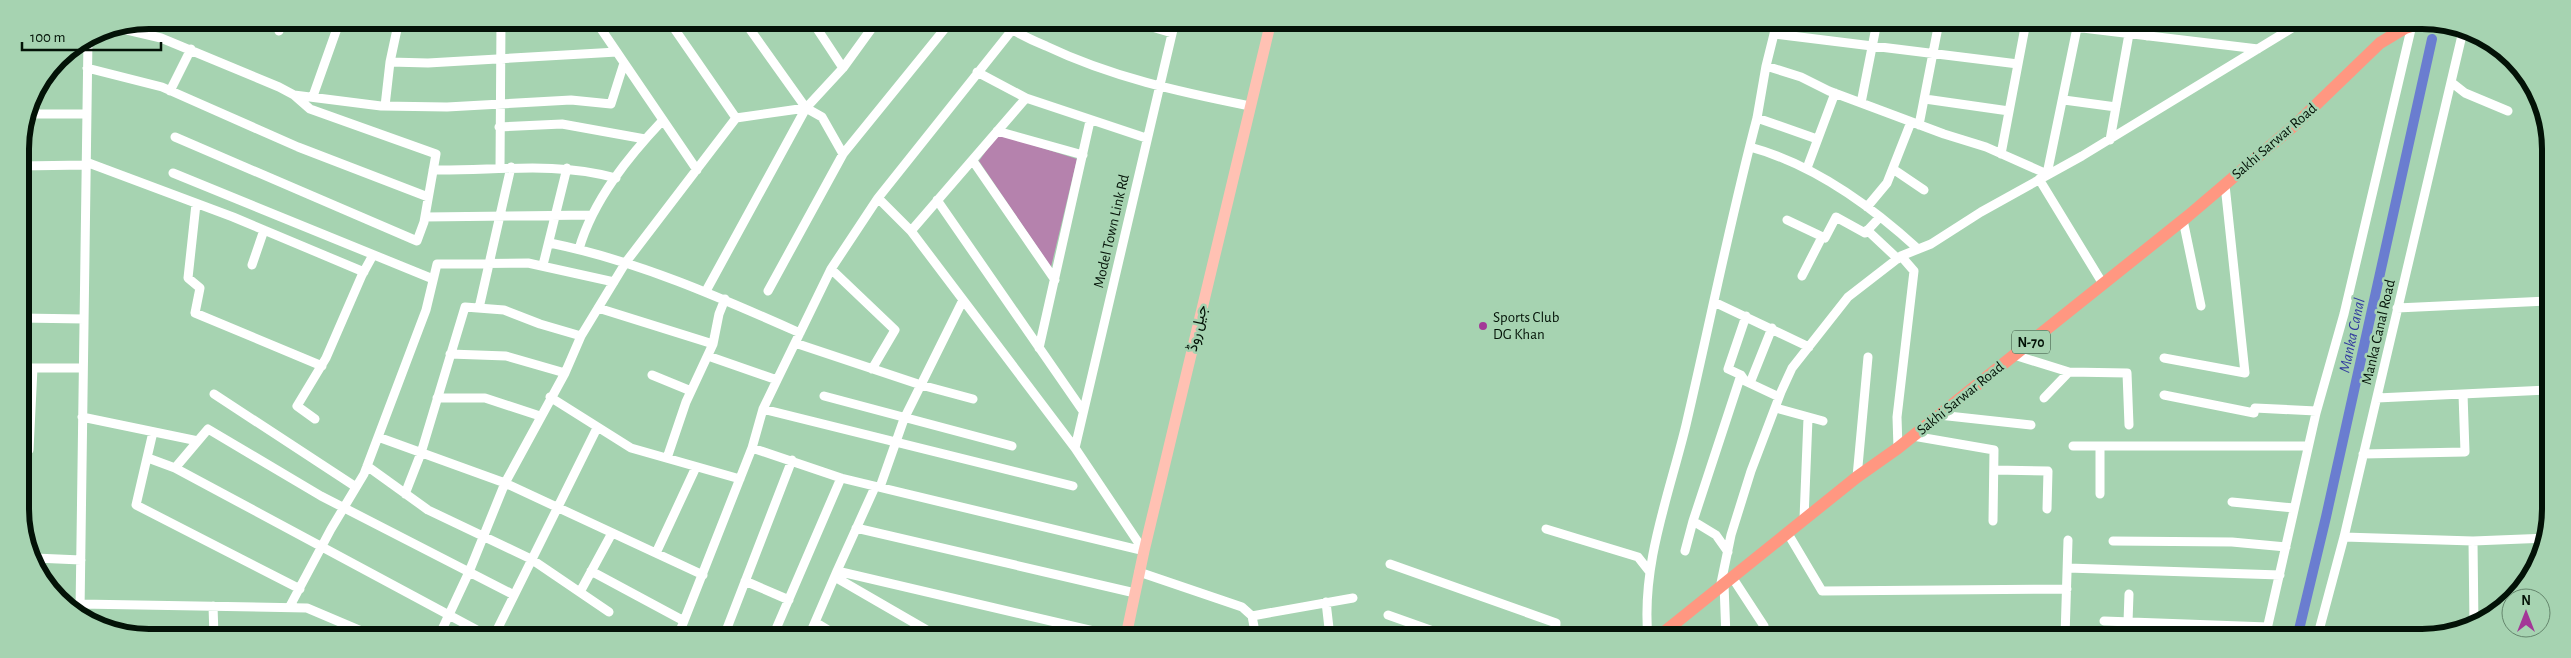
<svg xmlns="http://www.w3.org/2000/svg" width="2571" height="658" font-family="'Alegreya Sans',Vazirmatn,sans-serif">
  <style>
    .green { fill: #b582ad }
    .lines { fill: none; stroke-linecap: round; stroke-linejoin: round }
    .canal { stroke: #6a7dd0; stroke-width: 10 }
    .minor { stroke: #fff; stroke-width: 9 }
    .major { stroke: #ffc1b3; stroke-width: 11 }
    .highway { stroke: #ff9781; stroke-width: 12 }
    .poi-dot { fill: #a33797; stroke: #a6d3b1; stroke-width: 2 }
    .labels { text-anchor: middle; stroke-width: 5; stroke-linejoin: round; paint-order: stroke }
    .shield { fill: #a6d3b1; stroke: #344c3a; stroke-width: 1 }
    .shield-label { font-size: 14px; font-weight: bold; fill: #031207 }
    .street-label { font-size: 15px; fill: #031207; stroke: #a6d3b1 }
    .poi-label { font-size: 15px; fill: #031207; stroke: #a6d3b1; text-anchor: start }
    .water-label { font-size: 16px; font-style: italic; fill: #323c9e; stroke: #a6d3b1 }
    .rim { fill: none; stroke: #031207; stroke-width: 6 }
  </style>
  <rect width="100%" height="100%" fill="#a6d3b1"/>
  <path class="green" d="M998,134L1077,159L1051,267L979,161Z"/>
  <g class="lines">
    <path class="canal" d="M2297,638L2326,517L2432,39"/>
    <path class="minor" d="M411,20L443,24L457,20
      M595,20L697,170
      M669,21L736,118
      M744,21L806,108
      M812,21L843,68
      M999,21C1014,32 1029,39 1046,46C1111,77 1180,92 1250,106
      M1132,21L1172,33
      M2032,22L2258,49
      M114,27L161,38L279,87L294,95L310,109L436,154L424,222L417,241L175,137
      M1012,30L878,198L911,231L1075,448L1144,551
      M279,31L283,20
      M1775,34L2018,64
      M2147,36V22
      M390,62L428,63L617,52
      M1766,66L1801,77L1829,91L1944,134L1986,147L2047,174L2077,28
      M87,68L162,87L298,147L428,197
      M977,72L1026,98L1146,138
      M2451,82L2465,93L2508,111
      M170,91L191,49
      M294,95L381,106L447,107L571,100L611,104L624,63
      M313,96L340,20
      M1925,99L2009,111
      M2064,100L2116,107
      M1861,103L1877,22
      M385,106L390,62L399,20
      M27,114H87
      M1757,118L1817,139
      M1919,125L1939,22
      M499,127L562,124L645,139
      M997,131L1083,155
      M2110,140L2129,34
      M1750,147C1813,164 1870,205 1918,249
      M2001,154L2026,22
      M973,161L1055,280
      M86,162L233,217L364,272
      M20,166L86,165
      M500,168L501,20
      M1807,168L1835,93
      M1893,169L1924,190
      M433,170C495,171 556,161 616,178
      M173,173L433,279
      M2039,179L2103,284
      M937,200L1083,411
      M196,204L188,278L200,288L195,313L322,366
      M1867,207L1887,183L1911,122
      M425,217L592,215
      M1787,220L1825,238L1836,217L1865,233L1880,217
      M2183,220L2201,306
      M1867,230L1898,259
      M911,231L1026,98
      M550,243C638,261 719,297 800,333
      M579,249C593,200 629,156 663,120
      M252,265L264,230
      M543,265L567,168
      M831,269L895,330L872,369
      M1802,276L1822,237
      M706,291L806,108L843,68L877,21
      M768,291L843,154
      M1714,302L1809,347
      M479,308L511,167
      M598,308L713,344
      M2397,308L2549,301
      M1746,316L1728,369L1741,375L1745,381L1779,397
      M21,318L84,319
      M795,343L921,385L973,399
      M1039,348L1090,121
      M450,354L506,356L565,373
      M2014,355L2069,372L2127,373L2129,425
      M708,356L777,380
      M2164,358L2245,373L2225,185
      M22,368H83
      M652,375L691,391
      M1750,383L1772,328
      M214,394L356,487
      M2164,395L2254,413L2255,408L2316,411
      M824,396L1012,446
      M550,397L631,448L740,479
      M437,398H485L540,416
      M2044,398L2069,372
      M2377,398L2549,390
      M1776,408L1823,421
      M763,409L1073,486
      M1939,415L2031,425
      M82,417L198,441
      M315,419L297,406L326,358L362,275L373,255
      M153,432L136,505L300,589
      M1913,436L1994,450L1993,521
      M378,437L505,483L703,575
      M2073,446H2308
      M752,448L841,478L1144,551
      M1075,448L1175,21
      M1898,448L1897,417L1914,271L1901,256
      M29,450L33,368
      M2363,454L2465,452L2463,394
      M148,458L175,468L488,636
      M667,458L686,402L713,344L719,314L725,299
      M367,466L428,510L531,559L609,612
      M175,468L208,429L321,496L514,595
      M1994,470L2048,471L2047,509
      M1857,477L1868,357
      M880,487L904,419L963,300
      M405,494L421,453L465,307L504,310L540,324L581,336
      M2100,494V447
      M2232,502L2294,508
      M1804,519L1808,418
      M1693,521L1716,535L1728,552
      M856,528L1135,593
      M1546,529L1638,557L1649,571
      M1787,532L1822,591L2067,589
      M2344,537L2473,541L2547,538
      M2113,541L2232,542L2286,547
      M2473,541L2474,626
      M1685,551L1693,521L1741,375
      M656,553L696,467
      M35,558L81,560
      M1390,564L1556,623L1555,637
      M2068,568L2280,575
      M591,571L684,621
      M837,571L875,487
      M1139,572L1242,607L1252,616L1256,637
      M835,577L937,636
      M1732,577L1764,626L1765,637
      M745,581L789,600
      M1724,584L1726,637
      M1720,588L1731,535L1751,471L1781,392L1792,368L1848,297L1901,256L1931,244L1981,212L2082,156L2302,22
      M580,592L612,533
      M1326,602L1330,637
      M80,604L307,608L373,636
      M213,606L214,636
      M290,606L331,529L364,474L426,310L437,264L528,263L614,282
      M80,612L88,38
      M1388,615L1450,637
      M1252,616L1353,598
      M2104,621L2268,627
      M815,622L838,636
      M2128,622L2129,594
      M1666,631L1685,637
      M439,636L469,572L505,483L565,373L581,336L626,262L736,118L806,108L822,117L843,154L951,21
      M494,636L597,428
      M678,636L752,448L763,409L777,380L831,269L878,198
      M724,636L792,460
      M773,636L841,478
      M809,636L837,571L1115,636
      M1648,637C1641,565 1669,495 1686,425C1710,323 1730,220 1757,118L1766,66L1777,22
      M2065,637L2068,540
      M2265,638L2316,413L2344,314L2412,25
      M2317,638L2344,537L2463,31"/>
    <path class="major" d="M1126,636L1144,551L1271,21"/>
    <path class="highway" d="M1658,637L1857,477L1898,448L2188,216L2296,124L2380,43L2405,28L2421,23"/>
  </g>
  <circle class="poi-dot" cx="1483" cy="326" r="5"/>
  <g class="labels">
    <rect class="shield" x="2012" y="330.5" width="38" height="23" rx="4"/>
    <g class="shield-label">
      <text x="2031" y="347">N-70</text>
    </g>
    <g class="street-label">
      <text transform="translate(2274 141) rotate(-41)" y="5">Sakhi Sarwar Road</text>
      <text transform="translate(1111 231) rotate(-77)" y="5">Model Town Link Rd</text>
      <text transform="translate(1197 328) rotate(-77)" y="5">جیل روڈ</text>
      <text transform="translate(2378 332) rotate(-77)" y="5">Manka Canal Road</text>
      <text transform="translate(1960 398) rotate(-39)" y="5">Sakhi Sarwar Road</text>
    </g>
    <g class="poi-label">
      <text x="1493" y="322">Sports Club<tspan x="1493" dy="17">DG Khan</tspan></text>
    </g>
    <g class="water-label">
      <text transform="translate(2351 335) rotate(-78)" y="6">Manka Canal</text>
    </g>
  </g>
  <path d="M0 0H2571V658H0ZM149 29H2422A120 120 0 0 1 2542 149V509A120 120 0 0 1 2422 629H149A120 120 0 0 1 29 509V149A120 120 0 0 1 149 29Z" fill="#a6d3b1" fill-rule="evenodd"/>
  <path class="rim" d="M149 29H2422A120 120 0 0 1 2542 149V509A120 120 0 0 1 2422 629H149A120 120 0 0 1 29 509V149A120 120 0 0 1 149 29Z"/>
  <g transform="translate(2526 613)"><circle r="24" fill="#a6d3b1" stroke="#65866d"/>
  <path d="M0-4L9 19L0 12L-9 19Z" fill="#a33797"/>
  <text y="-8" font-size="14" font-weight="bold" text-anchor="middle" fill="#031207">N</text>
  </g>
  <path d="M22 42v8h139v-8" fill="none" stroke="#031207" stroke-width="2.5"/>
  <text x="30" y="42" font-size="15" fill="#031207" stroke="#a6d3b1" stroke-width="4" paint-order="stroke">100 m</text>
</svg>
